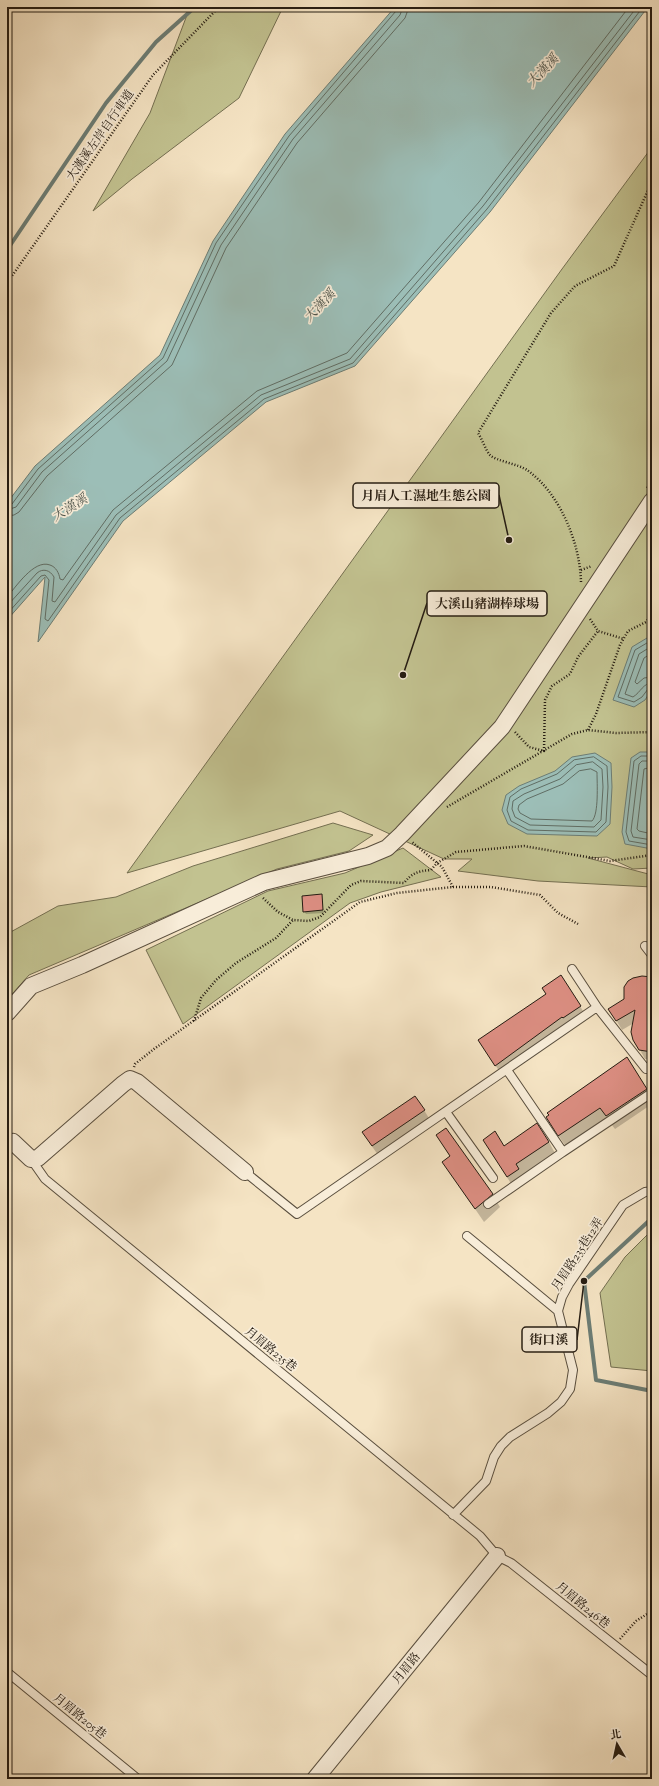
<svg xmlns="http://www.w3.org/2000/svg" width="659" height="1786" font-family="'Sorts Mill Goudy','Noto Serif TC',serif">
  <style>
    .green { fill: #c2c290; stroke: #746f51 }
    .water { fill: #9cbeb7; stroke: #6c7d75 }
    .shadow { fill: #0003 }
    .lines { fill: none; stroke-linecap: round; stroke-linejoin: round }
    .shore { stroke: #606d64; stroke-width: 1 }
    .stream { stroke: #6c7d75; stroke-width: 4 }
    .building { fill: #dc8e82; stroke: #251c12 }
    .service-casing { stroke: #594e3e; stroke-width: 10 }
    .minor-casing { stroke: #594e3e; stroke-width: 18 }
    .path { stroke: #251c12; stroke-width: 2.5; stroke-dasharray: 1 2; stroke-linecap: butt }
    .service { stroke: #f8edd9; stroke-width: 8 }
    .minor { stroke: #f8edd9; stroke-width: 16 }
    .labels { text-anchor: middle; stroke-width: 3.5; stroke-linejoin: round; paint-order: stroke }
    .street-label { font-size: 12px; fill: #251c12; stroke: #f8edd9 }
    .water-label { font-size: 13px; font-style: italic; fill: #4f554c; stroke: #f8edd9 }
    .leader { fill: none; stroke: #251c12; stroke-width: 1.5 }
    .callout-dot { fill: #251c12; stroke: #f8edd9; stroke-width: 1.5 }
    .callout { fill: #f8edd9; stroke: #251c12; stroke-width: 1.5 }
    .callout-label { font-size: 13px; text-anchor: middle; font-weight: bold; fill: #251c12 }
  </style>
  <rect width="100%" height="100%" fill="#f5e4c4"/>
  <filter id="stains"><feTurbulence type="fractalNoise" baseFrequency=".005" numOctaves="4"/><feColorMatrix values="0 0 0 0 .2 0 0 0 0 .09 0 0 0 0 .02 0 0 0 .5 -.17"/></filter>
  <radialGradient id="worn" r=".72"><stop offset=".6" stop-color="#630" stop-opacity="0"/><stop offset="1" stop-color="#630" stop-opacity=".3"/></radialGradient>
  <path class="green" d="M190,7H283L239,98L132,179L93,211L150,113Z
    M652,147V868L633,869L607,857L588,858L652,875V887L538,881L458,871L472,859H444L340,811L127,873L562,269Z
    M333,823L373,835L349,851L277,869L29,975L7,1000V934L58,906L116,897L193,866Z
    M403,848L441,877L381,892L350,903L183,1024L146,950L268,891L345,873Z
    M652,1230V1371L611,1367L600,1293L625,1257Z"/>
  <path class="water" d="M395,7H648L490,212L355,366L266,402L123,521L38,642L45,577L7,620V503L35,466L160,355L213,241L285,134Z
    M652,635V689L645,700L634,707L613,700L632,647Z
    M640,752H652V849L625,844L622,832L631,758Z
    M595,753L611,763L612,787L610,824L597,836L527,834L508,824L502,810L506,795L519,786L555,771L572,757Z"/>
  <path class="shadow" d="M321,896L324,913L306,914L304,911Z
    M652,979V1060L645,1059L634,1039V1023L622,1030L615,1018L625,999Z
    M547,995L580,1006L586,1016L502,1075L485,1050Z
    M626,1059L652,1100V1104L615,1129L608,1120L567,1148L555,1131Z
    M424,1110L430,1120L378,1155L369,1142Z
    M437,1135L492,1194L500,1207L484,1222L443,1162L450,1157Z
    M484,1140L504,1147L549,1142L556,1155L515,1190Z"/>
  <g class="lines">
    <path class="shore" d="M7,505L12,504L38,469L163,358L216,243L289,136L396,11L398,7
      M7,510L16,507L42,472L167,361L221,245L293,139L400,15L403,7
      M7,516L14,515L19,512L47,476L172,365L226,248L297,143L405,18L409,7
      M7,597C16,587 34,559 50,565C56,567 59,573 60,579L63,580L113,510L257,391L347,353L479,202L629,7
      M7,606L37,573C43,568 50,570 54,577L52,601L55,602L116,515L261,395L350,359L483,206L637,7
      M7,614L41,576L45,575L49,580L45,619L48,621L120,518L264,399L353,363L487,209L643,7
      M652,640L635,650L618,697L634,702L642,697L648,689L652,688
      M652,646L639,654L625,694L633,697C641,692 643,683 652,683
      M652,653L644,658L635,682L637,684L644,678L652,677
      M652,756H641L634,761L626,832L629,841L652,845
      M594,757L607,766L608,787L606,822L596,832L528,830L511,821L507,810L510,797L521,789L557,774L574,760Z
      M652,761H642L639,764L631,831L633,837L652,840
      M593,762L602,769L603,787L601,820L594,827L530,825L515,817L512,809L513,801L524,794L560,779L576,765Z
      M652,767L644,769L637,829L639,831L652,834
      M591,769L597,772C597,783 599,814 592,821L531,819L520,813L518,809L519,805L527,799L563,784L579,771Z"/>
    <path class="stream" d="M7,250L106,103L156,42L195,7
      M652,1218L584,1281L596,1380L652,1391"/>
  </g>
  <path class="building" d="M322,894L323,910L303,912L302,896Z
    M561,975L581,1006L563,1018L562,1017L495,1066L478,1040L546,994L542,988Z
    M642,976L652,977V1052L639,1050L633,1040L631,1032L635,1010L616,1021L608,1009L624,999V987L628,981L633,978Z
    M627,1057L647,1089L606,1116L600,1108L558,1136L546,1117L549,1115L547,1113Z
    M415,1096L425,1110L372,1146L362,1132Z
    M537,1123L549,1142L516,1164L519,1169L507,1177L483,1140L495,1131L504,1146Z
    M446,1128L493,1194L475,1209L442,1162L450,1156L436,1135Z"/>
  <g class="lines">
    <g class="service-casing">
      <path id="service" d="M645,946L652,955
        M597,1007L646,1069L652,1064
        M507,1070L563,1152L650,1094
        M446,1112L493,1178
        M31,1159L45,1179L480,1536L497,1556L511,1563L652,1675
        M245,1172L297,1214L597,1007L572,969
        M488,1204L563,1152
        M467,1236L558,1311
        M453,1515L486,1481L494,1457L501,1446L510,1437L548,1413L561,1402L570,1389L573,1370L558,1311L562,1297L569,1284L623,1205L645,1192L652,1191
        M7,1672L138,1779"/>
    </g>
    <g class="minor-casing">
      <path id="minor" d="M7,1013L31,986L82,965L264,882L368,856L387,848L402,834L502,727L652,501
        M7,1145L13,1142L31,1159L38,1158L123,1084L130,1079L137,1082L245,1172
        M315,1779L497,1556"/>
    </g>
    <path class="path" d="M7,283L153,75L219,7
      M647,488L652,480
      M581,570L592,566
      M581,582C580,543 560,493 527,470C518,464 496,461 490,455C485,449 482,439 478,433L551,313L575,286L614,266L649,188L652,186
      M590,619L598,631L624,639
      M588,730L596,714L620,645L628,631L646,622L652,614
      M515,732L529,747L544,751L545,700L552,686L570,674L578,657L598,631
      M447,807L572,734L588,730L616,733L652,732
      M453,887H491L540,895L558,913L578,924
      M263,898L278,912L293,920L309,921L320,917L351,885L361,881L404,883C412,873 418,871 431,870L437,863L456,852L524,846L610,861L652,855
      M194,1021L201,998L216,980L236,963L276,938L293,920
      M134,1067L135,1064L154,1049L360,902L397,893L453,887L442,867L412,842
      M620,1639L636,1621L652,1611"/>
    <use href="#service" class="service"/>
    <use href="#minor" class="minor"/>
  </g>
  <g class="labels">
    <g class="street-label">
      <text transform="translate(100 135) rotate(-55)" y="4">大漢溪左岸自行車道</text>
      <text transform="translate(577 1254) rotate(-57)" y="4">月眉路235巷12弄</text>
      <text transform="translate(271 1349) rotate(39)" y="4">月眉路235巷</text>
      <text transform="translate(583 1605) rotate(39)" y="4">月眉路246巷</text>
      <text transform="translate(406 1668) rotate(-51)" y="4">月眉路</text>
      <text transform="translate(80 1716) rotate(39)" y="4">月眉路205巷</text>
    </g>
    <g class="water-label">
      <text transform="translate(542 70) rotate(-46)" y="5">大漢溪</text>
      <text transform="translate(319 305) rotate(-46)" y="5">大漢溪</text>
      <text transform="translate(69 507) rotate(-32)" y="5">大漢溪</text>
    </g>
  </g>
  <path class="leader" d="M509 540L499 495M403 675L427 603M584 1281L577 1340"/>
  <g class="callout-dot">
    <circle cx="509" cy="540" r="4"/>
    <circle cx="403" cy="675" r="4"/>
    <circle cx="584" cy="1281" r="4"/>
  </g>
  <g class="callout">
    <rect x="353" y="483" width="146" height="25" rx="4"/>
    <rect x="427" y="591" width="120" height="25" rx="4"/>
    <rect x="522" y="1327" width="55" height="25" rx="4"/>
  </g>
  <g class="callout-label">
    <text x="426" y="500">月眉人工濕地生態公園</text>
    <text x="487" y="608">大溪山豬湖棒球場</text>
    <text x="549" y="1344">街口溪</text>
  </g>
  <rect width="659" height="1786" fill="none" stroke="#f5e4c4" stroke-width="24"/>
  <rect x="8" y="8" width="643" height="1770" fill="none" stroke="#251c12" stroke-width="2"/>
  <rect x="12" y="12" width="635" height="1762" fill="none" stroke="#251c12"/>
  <g transform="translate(617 1744) rotate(351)" stroke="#f8edd9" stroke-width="3" paint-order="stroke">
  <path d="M0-3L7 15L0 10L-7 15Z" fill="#251c12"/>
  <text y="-6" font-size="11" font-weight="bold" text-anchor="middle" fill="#251c12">北</text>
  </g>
  <rect width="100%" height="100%" filter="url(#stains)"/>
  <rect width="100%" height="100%" fill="url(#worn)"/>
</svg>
